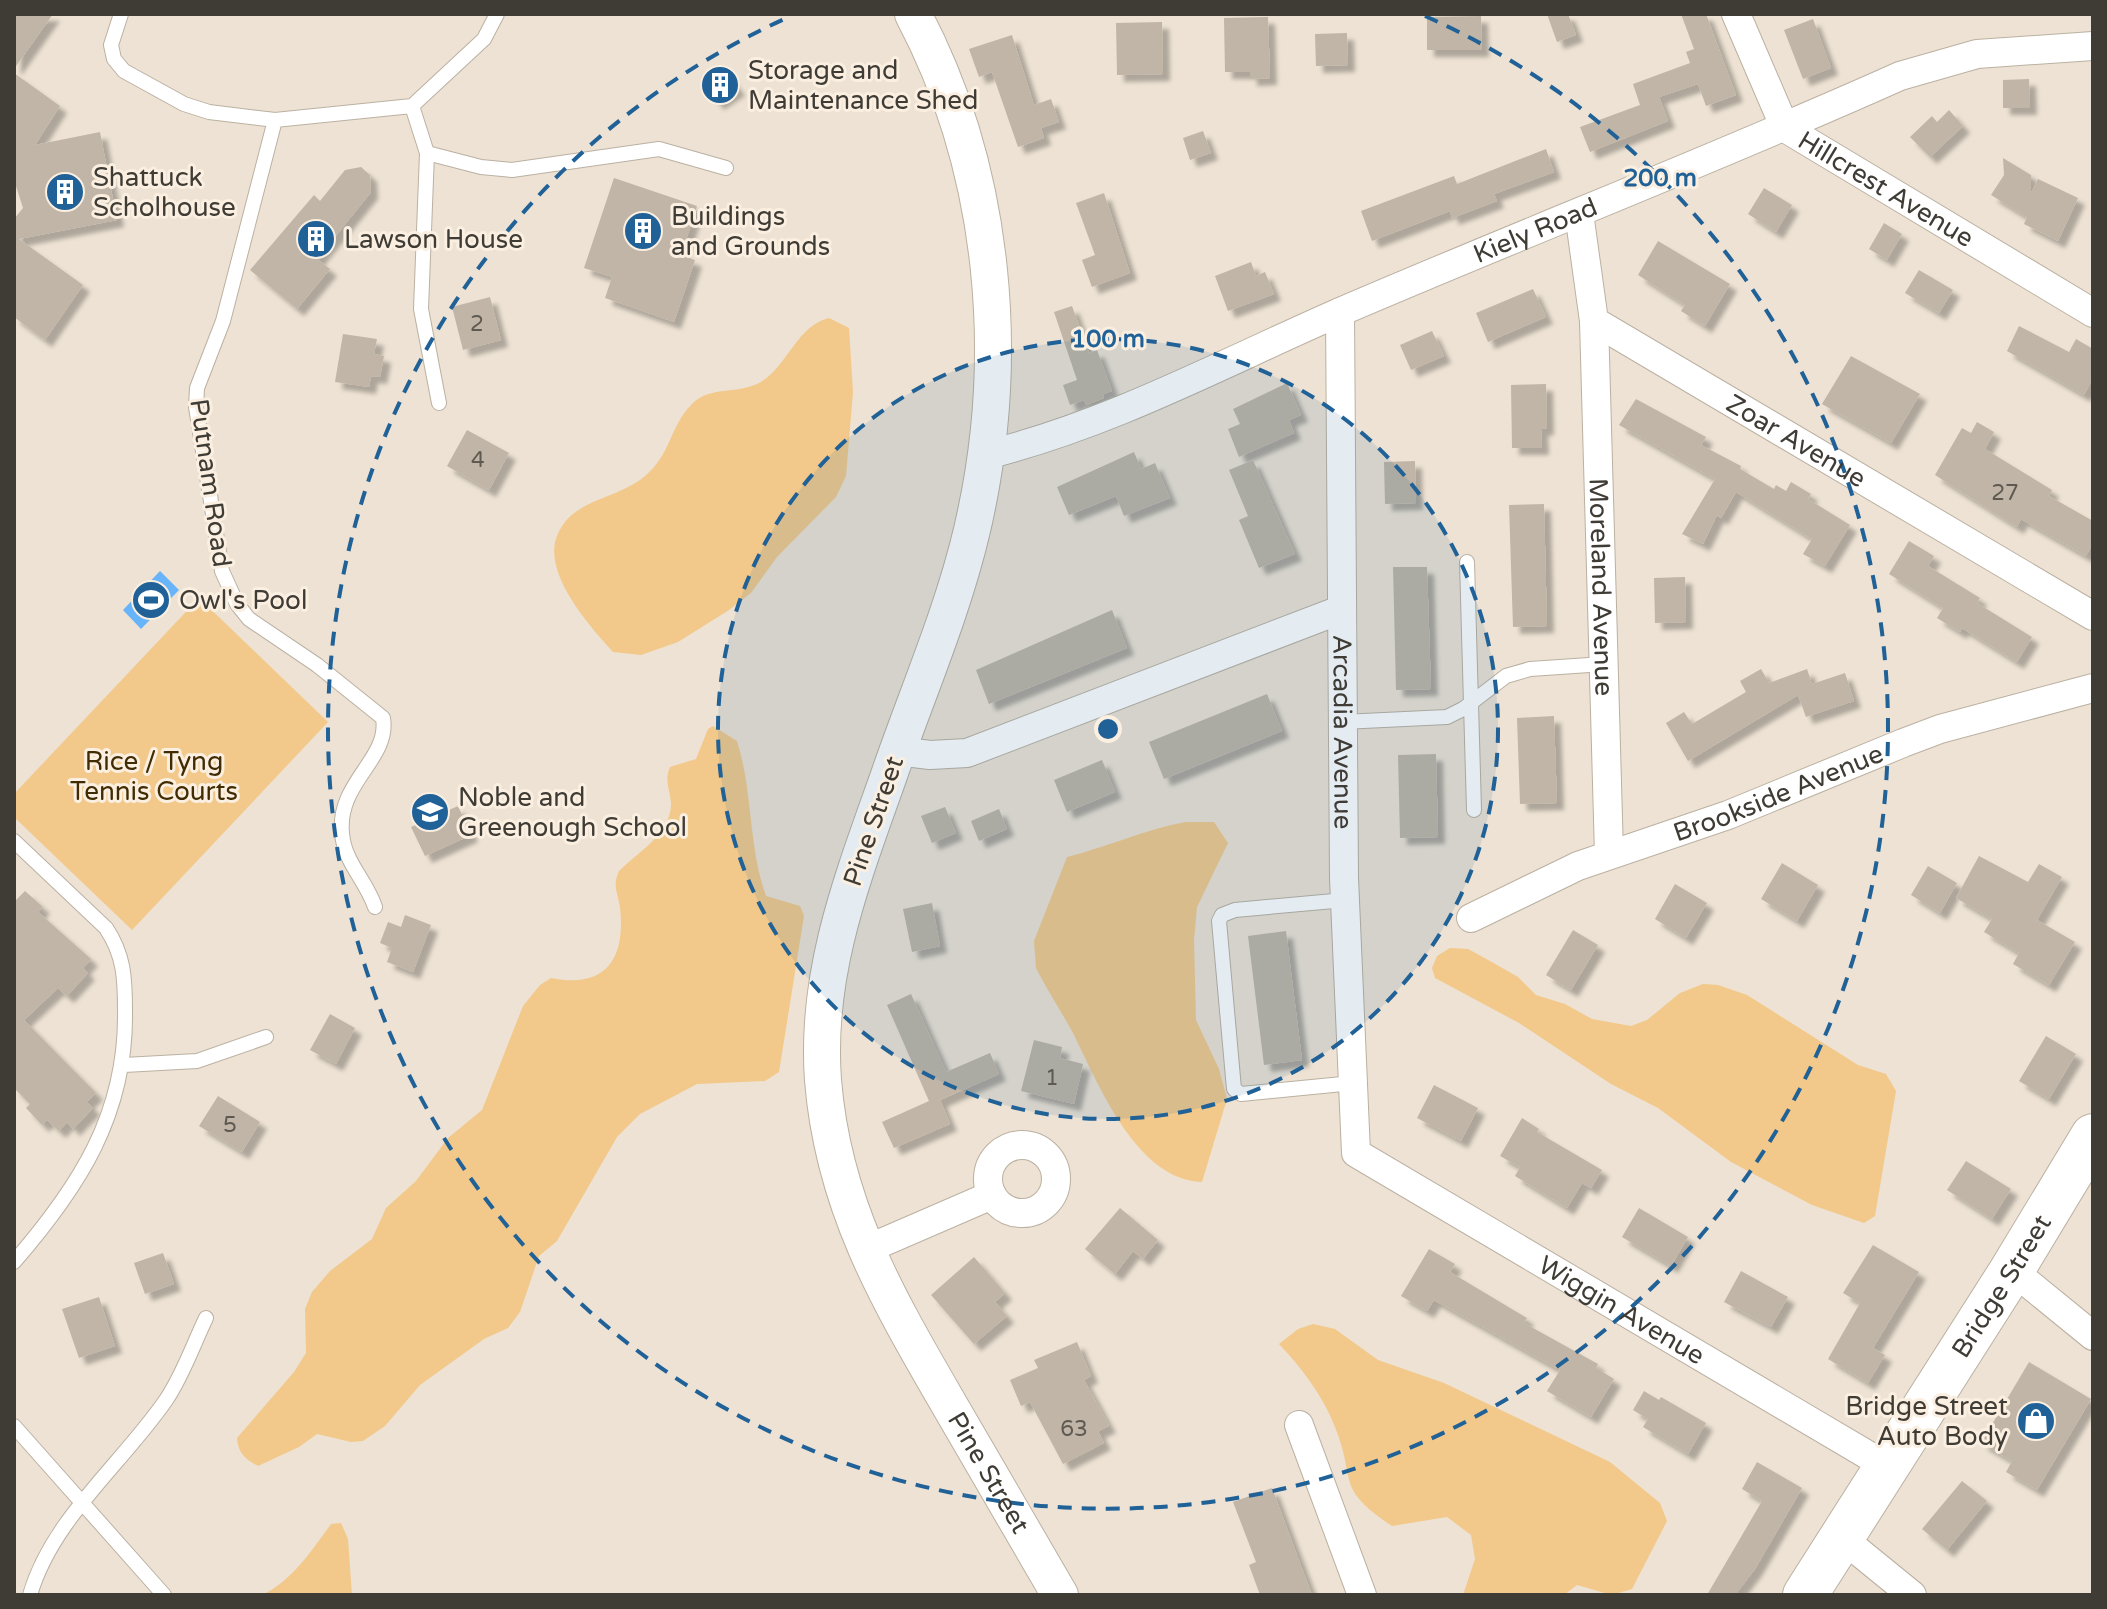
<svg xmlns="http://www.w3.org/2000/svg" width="2107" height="1609" font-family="'Varela Round',sans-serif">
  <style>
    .green { fill: #f2c98a }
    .water { fill: #67b4fa }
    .building { fill: #c0b5a6; filter: url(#shadow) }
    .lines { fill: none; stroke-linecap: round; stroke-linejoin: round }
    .service-casing { stroke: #bbb1a2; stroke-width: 16 }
    .minor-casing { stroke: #bbb1a2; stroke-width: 30 }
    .tertiary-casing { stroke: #bbb1a2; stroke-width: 38 }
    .primary-casing { stroke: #bbb1a2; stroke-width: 46 }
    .service { stroke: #fff; stroke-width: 14 }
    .minor { stroke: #fff; stroke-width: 28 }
    .tertiary { stroke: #fff; stroke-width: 36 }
    .primary { stroke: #fff; stroke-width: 44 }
    .ring { fill: none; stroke: #206197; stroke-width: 4; stroke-dasharray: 14 10 }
    .labels { text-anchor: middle; stroke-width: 6; stroke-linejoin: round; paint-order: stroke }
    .number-label { font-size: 22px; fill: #5f5a51 }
    .poi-label { font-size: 26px; fill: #3f3b35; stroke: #faefe0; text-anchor: start }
    .street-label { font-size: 26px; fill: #3f3b35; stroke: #faefe0 }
    .park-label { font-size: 26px; fill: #412b02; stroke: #faefe0 }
    .centre { fill: #206197; stroke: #faefe0; stroke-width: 4 }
    .ring-label { font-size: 24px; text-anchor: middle; font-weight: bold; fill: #206197; stroke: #faefe0; stroke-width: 6; stroke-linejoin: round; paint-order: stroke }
  </style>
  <defs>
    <filter id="shadow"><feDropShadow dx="7" dy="7" stdDeviation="2" flood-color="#0004"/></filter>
  </defs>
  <rect width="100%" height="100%" fill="#ede2d3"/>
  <path class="green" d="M829,318L849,328L853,392L846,476L836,497L777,557L751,593L729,610L678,642L641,655L613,652C590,627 542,573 557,536C571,500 612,500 640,480C671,458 669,427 691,405C710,385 735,395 759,383C787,368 796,326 829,318Z
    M199,598L328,722L132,930L14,817V794Z
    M713,726L737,741C753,791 748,845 766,896L800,906L804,916L779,1072L765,1081L697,1084L640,1114L617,1137L557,1241L539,1256L520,1312L508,1328L484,1339L420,1385L385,1426L363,1441L351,1442L317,1434L299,1447L258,1466C245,1459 238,1453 237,1438L294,1372L306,1353L305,1309L312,1292L330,1271L372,1239L386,1208L416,1181L448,1138L482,1110L523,1006L540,985L551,978C605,989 626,960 620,907C618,893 612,886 619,871C637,853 672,833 671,803C670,789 664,780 670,767L696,759L708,729Z
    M1186,822H1214L1228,843L1197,907L1194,940L1196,1020L1219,1069L1227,1099L1202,1182C1136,1180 1098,1083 1073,1033C1061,1011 1047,990 1036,968L1034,941L1067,857C1107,847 1146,829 1186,822Z
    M1450,948L1468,949L1490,961L1518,977L1536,995L1565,1004L1592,1019L1631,1026L1647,1020L1680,993L1703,984L1718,985L1747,995L1858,1065L1886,1074L1896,1091L1875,1216L1864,1223L1812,1205L1731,1162L1658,1108L1611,1084L1519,1023L1435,978L1432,968L1437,956Z
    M1313,1324L1335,1329L1378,1360L1444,1383L1610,1462L1660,1503L1667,1521L1632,1589L1612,1595L1577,1585L1564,1595H1463L1475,1559L1471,1535L1447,1517L1392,1526C1334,1487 1357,1482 1335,1427C1323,1396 1302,1368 1279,1344L1298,1329Z
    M341,1523L348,1539L352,1595H262C292,1581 312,1550 331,1524Z"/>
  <path class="water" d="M160,571L179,590L141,629L123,610Z"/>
  <path class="building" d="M14,14H53L14,69Z
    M1547,14H1568L1576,35L1557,42Z
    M1681,14H1706L1736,95L1706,106L1698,84L1659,97L1668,121L1590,152L1580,127L1640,105L1633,84L1690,63L1686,52L1694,49Z
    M1481,16L1482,50H1427V17Z
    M1268,17L1270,78L1250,79V72H1225L1224,18Z
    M1813,19L1831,68L1803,79L1784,30Z
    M1162,22L1163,74L1117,75L1116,23Z
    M1347,33L1348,65L1316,66L1315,34Z
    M1012,35L1034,105L1051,99L1059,122L1041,128L1044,138L1018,147L992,72L979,77L969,49Z
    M722,66L738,89L717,103L701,80Z
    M14,73L60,106L35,145L100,132L117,220L19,239L83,285L45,340L14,317V219L23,208L14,180Z
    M2029,79L2030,108H2003V80Z
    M1949,110L1963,126L1930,157L1910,137L1932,116L1937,122Z
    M1203,131L1211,153L1190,160L1183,138Z
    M1546,149L1554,172L1494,194L1497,201L1452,218L1450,211L1372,241L1361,211L1454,176L1457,184Z
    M2003,158L2031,175V193L2038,179L2078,198L2058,241L2024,224L2027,217L1991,195L2004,175Z
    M361,167L370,175L371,192L317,259L330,269L297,309L250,270L314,195L320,201L345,170Z
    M614,178L697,206L681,255L695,260L674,322L605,298L612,277L584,268Z
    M1764,188L1792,205L1776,232L1748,214Z
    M1104,193L1130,273L1092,287L1082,260L1095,255L1076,203Z
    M1884,223L1902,234L1887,260L1869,249Z
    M1658,241L1730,284L1705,326L1681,311L1685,305L1638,275Z
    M1251,262L1256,276L1265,272L1274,294L1228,311L1215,276Z
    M1919,270L1953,290L1939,313L1905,293Z
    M1533,289L1546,317L1488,342L1476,313Z
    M490,297L501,340L463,350L452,307Z
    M1072,306L1089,353L1097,350L1112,391L1103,394L1104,398L1086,405L1084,400L1070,405L1063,385L1077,380L1054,312Z
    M2019,326L2069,352L2076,339L2093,349V378L2084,395L2007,351Z
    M1432,331L1444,356L1411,370L1400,345Z
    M343,334L377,339L374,354L384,356L380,377L371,376L369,387L335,382Z
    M1851,356L1920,394L1891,443L1822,404Z
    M1287,383L1301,415L1289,420L1294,433L1239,457L1228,429L1240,424L1233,409Z
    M1546,384L1547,428L1541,429L1542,448H1512L1511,385Z
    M1636,399L1706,437L1701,445L1741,466L1740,469L1774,489L1776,485L1786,491L1791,482L1811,494L1808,499L1850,525L1825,566L1803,554L1812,539L1736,492L1721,518L1717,515L1703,544L1682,534L1715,479L1619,425Z
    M1977,422L1994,432L1985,449L2052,490L2049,496L2093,521V543L2086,556L2021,519L2017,527L1935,475L1962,428L1971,433Z
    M467,430L509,453L489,490L447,466Z
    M1134,452L1141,469L1155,463L1170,498L1124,516L1116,496L1069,515L1057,487Z
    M1253,460L1295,554L1259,568L1239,520L1248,516L1229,470Z
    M1415,461L1416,503L1385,504L1384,462Z
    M1544,504L1547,626L1513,627L1509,505Z
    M1909,541L1934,556L1928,566L1980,598L1977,603L2032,637L2017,662L1962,628L1960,632L1937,618L1943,608L1889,574Z
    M1393,567H1427L1431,689L1396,690Z
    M1685,577L1686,622L1655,623L1654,578Z
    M1112,610L1127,648L989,704L976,670Z
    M1761,669L1769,683L1807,669L1812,684L1845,673L1854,701L1806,717L1798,695L1688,761L1666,723L1684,712L1692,724L1746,692L1740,681Z
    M1267,694L1282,731L1164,779L1149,742Z
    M1554,716L1557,803L1520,804L1517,718Z
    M1436,754L1438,837L1400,838L1398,755Z
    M1102,760L1115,792L1067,812L1054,780Z
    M458,806L471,835L425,856L411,827Z
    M945,807L956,833L932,843L921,816Z
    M999,809L1007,829L979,841L971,821Z
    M1979,856L2028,882L2039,864L2062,877L2037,920L2075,942L2049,985L2013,964L2019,953L1984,932L1992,919L1956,898Z
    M1782,863L1818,885L1797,921L1761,899Z
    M1928,866L1957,883L1940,913L1911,895Z
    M1675,884L1707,903L1686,938L1655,919Z
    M25,891L43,907L38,912L91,959L83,968L88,973L67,996L58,988L24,1020L96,1093L87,1102L93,1108L73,1129L67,1122L59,1131L47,1120L42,1125L26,1108L30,1104L14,1088V902Z
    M932,903L940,946L912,952L903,909Z
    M405,915L431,925L413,972L387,962L392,948L380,943L388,922L401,927Z
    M1573,930L1598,945L1571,990L1546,975Z
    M1286,931L1302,1060L1264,1065L1248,936Z
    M911,994L946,1072L990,1053L999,1074L940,1100L950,1124L894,1148L882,1122L929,1101L887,1005Z
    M330,1014L355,1028L336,1064L310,1050Z
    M2046,1036L2076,1054L2049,1099L2019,1081Z
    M1034,1040L1062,1047L1060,1058L1083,1064L1074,1104L1021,1091Z
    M1434,1085L1478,1108L1461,1141L1417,1118Z
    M218,1096L260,1122L242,1152L199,1126Z
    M1522,1118L1539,1129L1537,1132L1602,1170L1591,1188L1582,1183L1567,1208L1515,1176L1520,1167L1500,1156Z
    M1966,1161L2011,1189L1992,1219L1947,1190Z
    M1120,1208L1158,1240L1143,1259L1133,1251L1115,1274L1085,1249Z
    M1639,1208L1688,1237L1671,1266L1622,1237Z
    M1873,1245L1919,1272L1873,1348L1885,1355L1868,1383L1828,1359L1860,1303L1843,1293Z
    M1429,1249L1455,1264L1450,1272L1527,1318L1524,1323L1598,1364L1596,1368L1614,1379L1591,1417L1547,1391L1560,1370L1434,1300L1427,1311L1401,1296Z
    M163,1253L174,1284L145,1294L134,1263Z
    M974,1257L1005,1293L995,1302L1007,1316L974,1344L931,1295Z
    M1741,1271L1788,1297L1771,1327L1724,1302Z
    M99,1297L115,1346L79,1358L62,1309Z
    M1077,1342L1091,1376L1084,1380L1109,1426L1098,1431L1104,1443L1063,1464L1030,1402L1021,1406L1010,1380L1038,1368L1034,1360Z
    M2029,1362L2091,1399L2037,1490L2006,1472L2012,1461L1981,1443Z
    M1644,1391L1659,1400L1661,1397L1706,1423L1688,1454L1643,1427L1648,1419L1633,1410Z
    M1757,1462L1802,1488L1755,1569L1735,1595H1707L1762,1501L1742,1489Z
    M1962,1481L1987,1501L1947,1550L1922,1529Z
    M1272,1488L1301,1566L1312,1595H1260L1249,1565L1256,1562L1233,1502Z"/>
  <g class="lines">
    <g class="service-casing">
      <path id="service" d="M121,14L111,45L114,59L124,71L184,104L209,112L275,120L412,106L484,39L497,14
        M412,106L427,153L421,309L439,403
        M275,120L223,321L197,388L196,407L222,571L237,604L249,619L317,665L383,718C390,759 337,782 342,833C344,862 366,880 375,907
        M427,153L481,167L512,170L659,149L726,168
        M1467,562L1474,810
        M1342,722L1447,717L1463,709L1506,676L1530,669L1604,664
        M14,841L106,928C124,955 125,978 125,1010C127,1114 79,1187 14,1262
        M1345,900L1235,910L1222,915L1219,921L1234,1089L1241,1094L1353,1083
        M124,1065L197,1061L266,1037
        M14,1426L164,1595
        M30,1595C52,1519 122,1464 166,1400C183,1375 193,1345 206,1318"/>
    </g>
    <g class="minor-casing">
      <g id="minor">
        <path id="s1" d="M1736,14L1785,128L2093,313"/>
        <path id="s2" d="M1579,213L1594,321L2093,616"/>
        <path id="s3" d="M1340,312L1344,878L1356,1153L1888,1467"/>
        <path id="s4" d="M1594,321L1609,854"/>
        <path id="s5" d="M986,455C1111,424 1223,363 1340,312C1526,232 1715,159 1900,76L1977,54L2093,46"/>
        <path d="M897,751L930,755L967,753L1340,610"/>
        <path id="s6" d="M1471,918L1578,866L1728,815L1903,743L1940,729L2093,688"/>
        <circle cx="1022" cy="1179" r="34"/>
        <path d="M865,1250L992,1195"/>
        <path d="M2012,1270L2093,1336"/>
        <path d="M1299,1425L1362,1595"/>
        <path d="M1842,1538L1912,1595"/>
      </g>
    </g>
    <g class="tertiary-casing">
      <g id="tertiary">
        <path id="s7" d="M913,14C996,171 1012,359 972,530C952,615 916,696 888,778C853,877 815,972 823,1080C833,1206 888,1299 950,1406C987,1469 1024,1532 1060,1595"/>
      </g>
    </g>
    <g class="primary-casing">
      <g id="primary">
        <path id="s8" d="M1805,1595L2012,1270L2093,1136"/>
      </g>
    </g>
    <use href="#service" class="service"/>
    <use href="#minor" class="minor"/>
    <use href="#tertiary" class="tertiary"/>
    <use href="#primary" class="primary"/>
  </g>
  <circle cx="1108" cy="729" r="390" fill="#206197" fill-opacity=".12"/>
  <g class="ring">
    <circle cx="1108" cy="729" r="390"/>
    <path d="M1425 16A780 780 0 1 1 791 16"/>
  </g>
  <defs>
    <g id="building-disc" transform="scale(2)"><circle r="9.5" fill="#206197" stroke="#faefe0"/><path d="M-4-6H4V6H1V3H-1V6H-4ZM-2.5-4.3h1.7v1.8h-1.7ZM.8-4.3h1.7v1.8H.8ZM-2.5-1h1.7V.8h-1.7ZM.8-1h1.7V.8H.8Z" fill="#fff"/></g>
    <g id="stadium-disc" transform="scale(2)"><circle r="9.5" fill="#206197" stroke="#faefe0"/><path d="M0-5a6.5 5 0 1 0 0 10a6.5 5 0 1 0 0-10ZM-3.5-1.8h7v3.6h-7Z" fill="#fff"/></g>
    <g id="school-disc" transform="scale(2)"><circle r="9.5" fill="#206197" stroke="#faefe0"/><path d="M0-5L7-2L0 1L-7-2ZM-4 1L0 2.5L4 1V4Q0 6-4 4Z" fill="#fff"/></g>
    <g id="shop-disc" transform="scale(2)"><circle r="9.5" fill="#206197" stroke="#faefe0"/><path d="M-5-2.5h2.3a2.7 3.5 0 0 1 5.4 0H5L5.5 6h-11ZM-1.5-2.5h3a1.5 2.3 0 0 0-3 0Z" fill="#fff"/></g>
  </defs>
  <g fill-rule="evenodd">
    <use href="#building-disc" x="720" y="85"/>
    <use href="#building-disc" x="65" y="192"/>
    <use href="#building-disc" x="643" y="231"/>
    <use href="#building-disc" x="316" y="239"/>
    <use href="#stadium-disc" x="151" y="600"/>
    <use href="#school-disc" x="430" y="812"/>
    <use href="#shop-disc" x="2036" y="1421"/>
  </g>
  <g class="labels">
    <g class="number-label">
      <text x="477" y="331">2</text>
      <text x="478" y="467">4</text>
      <text x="2005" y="500">27</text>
      <text x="1052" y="1085">1</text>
      <text x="230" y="1132">5</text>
      <text x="1074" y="1436">63</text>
    </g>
    <g class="poi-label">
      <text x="748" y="79">Storage and<tspan x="748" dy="30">Maintenance Shed</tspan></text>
      <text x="93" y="186">Shattuck<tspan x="93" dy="30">Scholhouse</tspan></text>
      <text x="671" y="225">Buildings<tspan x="671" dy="30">and Grounds</tspan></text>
      <text x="344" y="248">Lawson House</text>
      <text x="179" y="609">Owl's Pool</text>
      <text x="458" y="806">Noble and<tspan x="458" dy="30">Greenough School</tspan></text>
      <text x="2008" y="1415" text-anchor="end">Bridge Street<tspan x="2008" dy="30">Auto Body</tspan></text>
    </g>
    <g class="street-label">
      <text dy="9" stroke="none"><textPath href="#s1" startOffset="242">Hillcrest Avenue</textPath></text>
      <text dy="9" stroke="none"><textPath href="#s5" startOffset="594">Kiely Road</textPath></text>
      <text dy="9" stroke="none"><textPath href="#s2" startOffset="344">Zoar Avenue</textPath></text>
      <text transform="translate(211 483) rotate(82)" y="9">Putnam Road</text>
      <text dy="9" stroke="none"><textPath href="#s4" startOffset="266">Moreland Avenue</textPath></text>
      <text dy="9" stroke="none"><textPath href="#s3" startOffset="420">Arcadia Avenue</textPath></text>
      <text dy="9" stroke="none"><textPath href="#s6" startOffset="332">Brookside Avenue</textPath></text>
      <text transform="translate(873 821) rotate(-71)" y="9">Pine Street</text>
      <text dy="9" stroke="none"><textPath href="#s8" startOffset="366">Bridge Street</textPath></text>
      <text dy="9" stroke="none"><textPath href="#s3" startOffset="1150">Wiggin Avenue</textPath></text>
      <text dy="9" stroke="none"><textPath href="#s7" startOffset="1534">Pine Street</textPath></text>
    </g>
    <g class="park-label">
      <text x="154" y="770">Rice / Tyng<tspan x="154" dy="30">Tennis Courts</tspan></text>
    </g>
  </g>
  <circle cx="1108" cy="729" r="12" class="centre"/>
  <g class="ring-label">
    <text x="1660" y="186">200 m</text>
    <text x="1108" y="347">100 m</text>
  </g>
  <rect width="2107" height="1609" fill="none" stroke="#3f3b35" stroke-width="32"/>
</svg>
